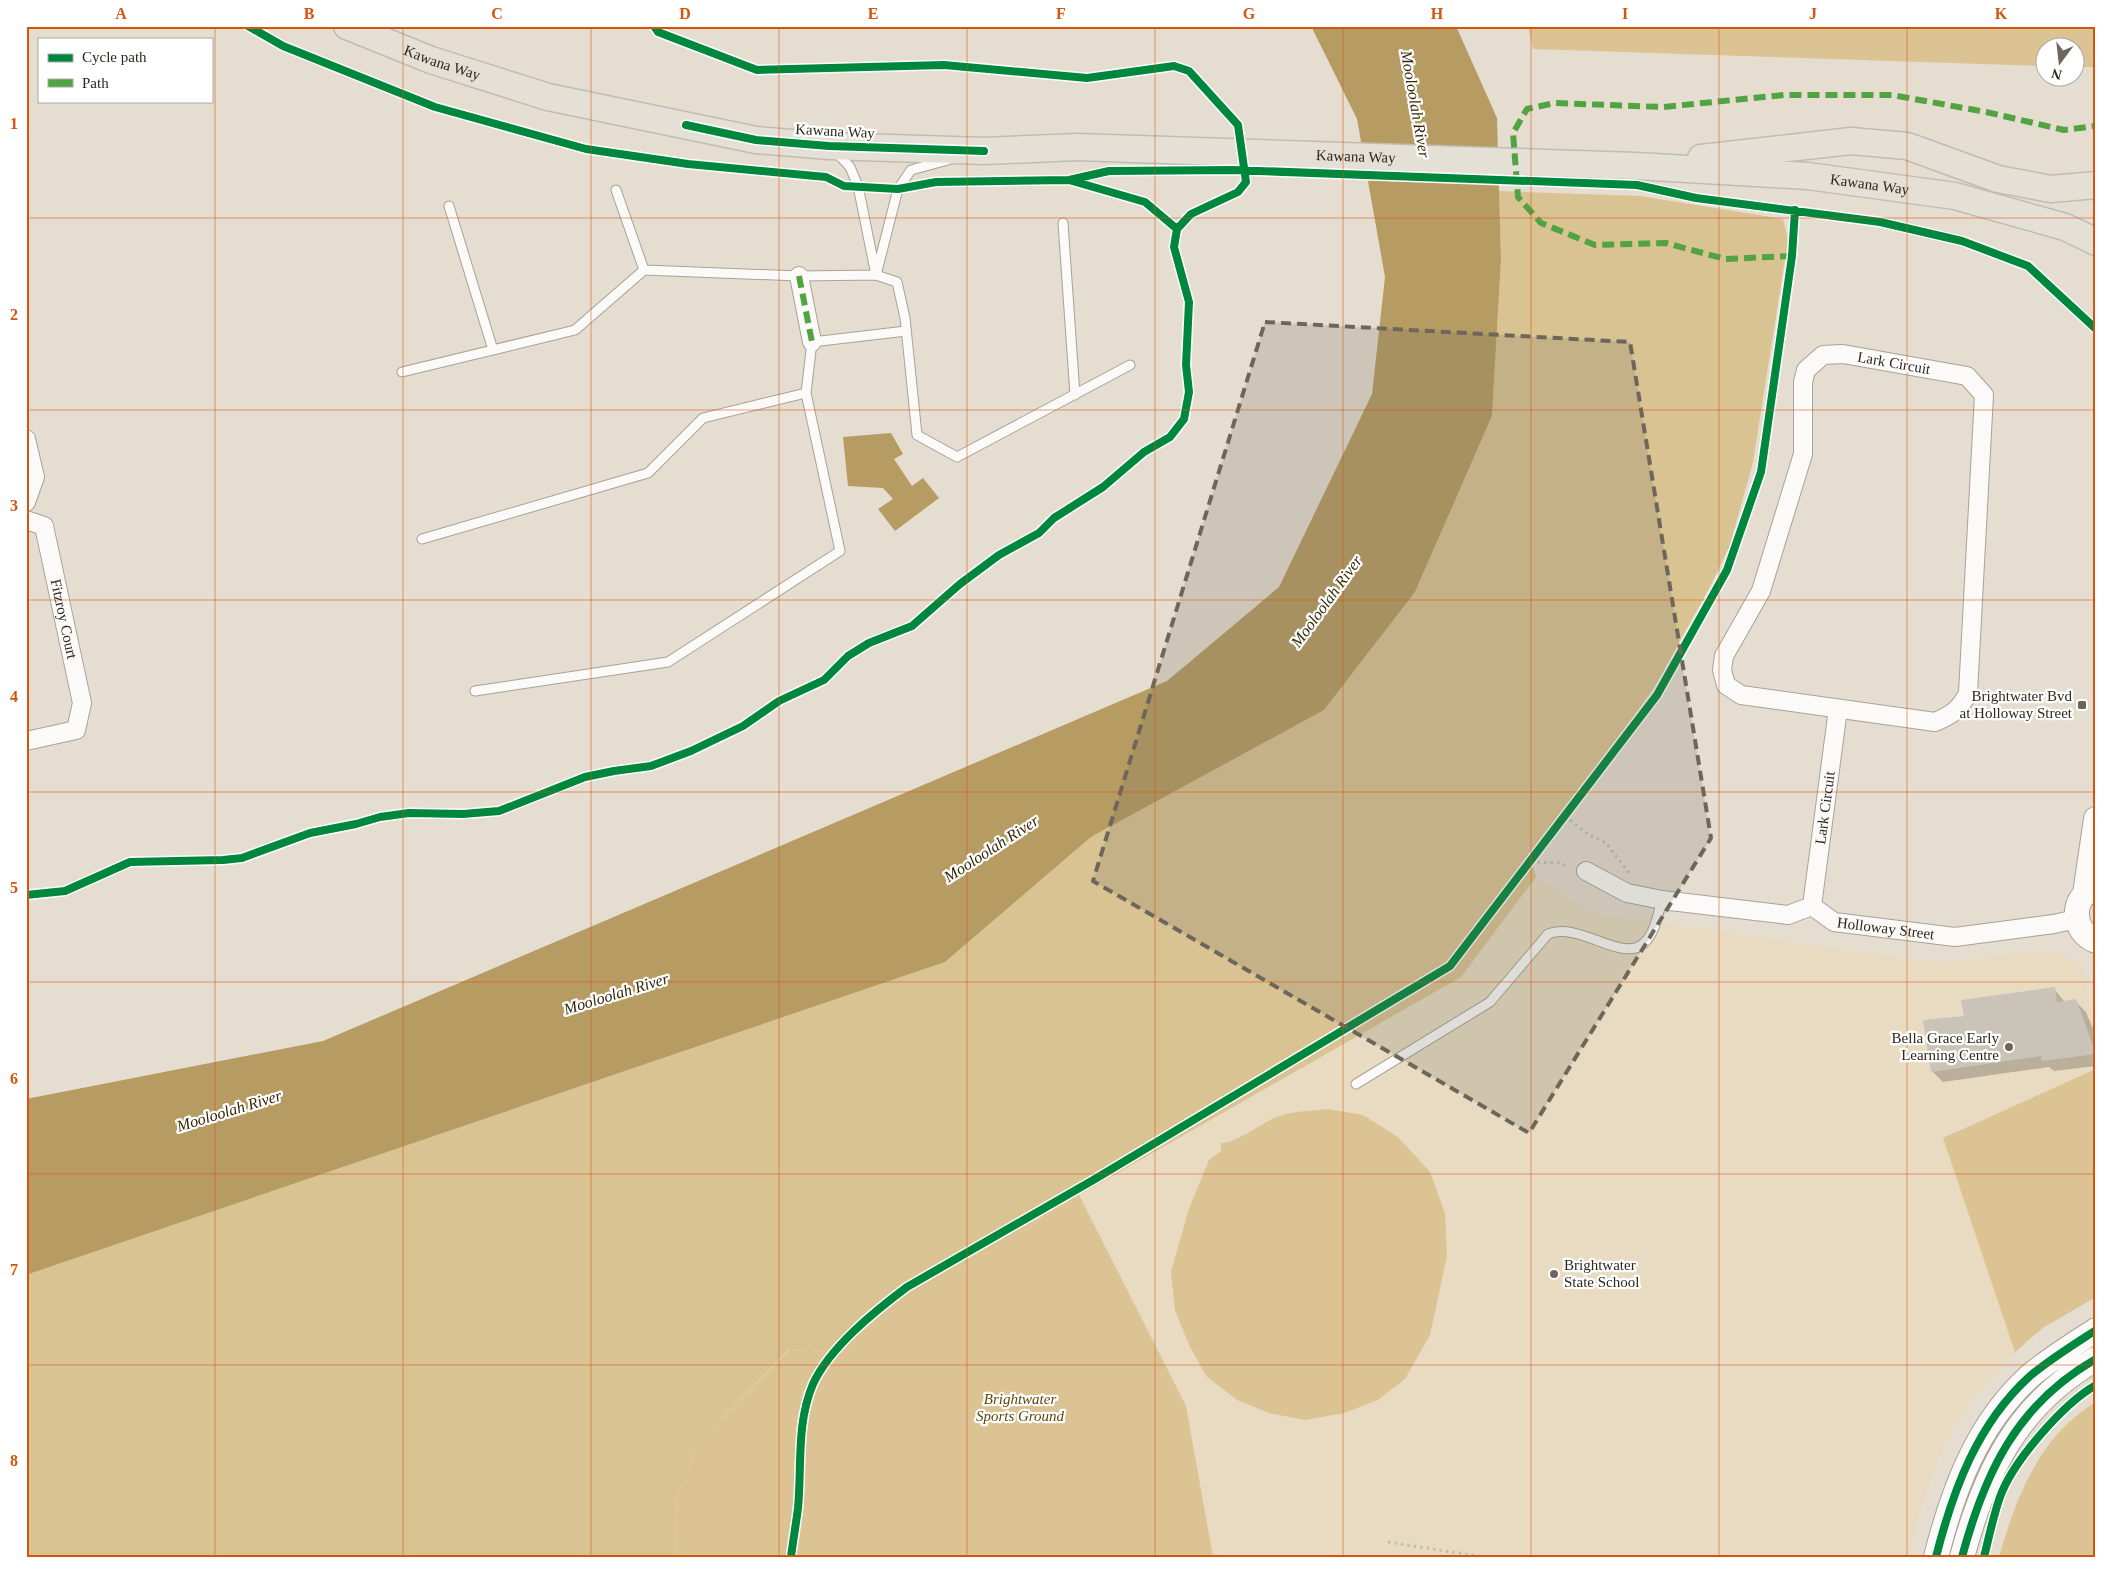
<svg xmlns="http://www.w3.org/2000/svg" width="2122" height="1583" font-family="Georgia,serif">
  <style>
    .built { fill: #e8dbc1 }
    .green { fill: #dbc394 }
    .forest { fill: #dac393 }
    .water { fill: #b69c62 }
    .shadow { fill: #0003 }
    .building { fill: #cac4b8 }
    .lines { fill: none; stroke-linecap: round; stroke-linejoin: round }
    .lane-casing { stroke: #a8a297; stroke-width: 11 }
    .street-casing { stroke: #a8a297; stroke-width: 20 }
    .secondary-casing { stroke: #a8a297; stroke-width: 26 }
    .primary-casing { stroke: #c0bcb4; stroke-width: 29 }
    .path { stroke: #c1beb8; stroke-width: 3; stroke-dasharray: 2.5 4; stroke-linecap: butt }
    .lane { stroke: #fbfaf8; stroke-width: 9 }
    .street { stroke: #fbfaf8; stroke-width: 18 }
    .secondary { stroke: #fbfaf8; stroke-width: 24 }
    .primary { stroke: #e4e0d6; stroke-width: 26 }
    .quiet { stroke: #52a341; stroke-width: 6; stroke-dasharray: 12 6; stroke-linecap: butt }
    .cycleway-casing { stroke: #fff; stroke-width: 11 }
    .cycleway { stroke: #00873e; stroke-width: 8 }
    .marked { fill: #6d675b; fill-opacity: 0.2; stroke: #6d675b; stroke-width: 4; stroke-dasharray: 10 6; stroke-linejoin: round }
    .grid { fill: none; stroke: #d5540e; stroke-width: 1; stroke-opacity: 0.55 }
    .poi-dot { fill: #6d675b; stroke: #fff; stroke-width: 2 }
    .labels { text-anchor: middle; stroke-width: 4.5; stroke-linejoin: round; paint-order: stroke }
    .street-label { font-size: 15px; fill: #2d281d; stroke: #fff }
    .poi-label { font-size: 15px; fill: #2d281d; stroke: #fff; text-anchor: end }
    .park-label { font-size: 15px; font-style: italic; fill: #5f4608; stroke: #fff }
    .water-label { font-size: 16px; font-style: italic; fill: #352604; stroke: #fff }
    .neatline { fill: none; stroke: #d5540e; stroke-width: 2 }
    .grid-label { font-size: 16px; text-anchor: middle; font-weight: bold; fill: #d5540e }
  </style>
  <rect width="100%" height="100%" fill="#e5ddcf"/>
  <path class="built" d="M1536,877L1593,913L1909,959L1945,962L2050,950L2070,958L2083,970L2090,1010L2096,1025V1069L1943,1138L2015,1352L1974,1398L1946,1441L1924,1497L1908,1557H1213L1186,1406L1079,1195L1460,977Z"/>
  <path class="green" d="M1528,26H2096V67H2075L2074,48H2044V66L1533,49Z
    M2096,1069V1297L2044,1327L2015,1352L1943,1138Z
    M1327,1109L1363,1115L1398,1137L1430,1172L1445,1213L1447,1256L1430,1335L1405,1379L1378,1400L1344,1413L1305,1420L1269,1413L1237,1400L1206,1376L1189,1345L1175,1310L1171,1272L1189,1209L1209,1160L1221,1151V1143C1237,1143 1260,1124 1277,1117C1291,1111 1312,1111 1327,1109Z
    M1079,1195L1186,1406L1213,1557H677L675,1501L700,1439L790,1350L828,1352Z
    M2096,1402V1557H1999C2016,1497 2040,1435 2096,1402Z"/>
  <path class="forest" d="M1499,191L1640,196L1783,219L1788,240L1753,462L1730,545L1711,585L1655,686L1573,801L1530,854L1536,877L1461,977L1079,1195L828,1352L789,1350L700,1439L675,1501L677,1557H26V1275L945,962L1091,837L1324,710L1415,592L1492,416L1501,259Z"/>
  <path class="water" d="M1311,26H1456L1497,118L1501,259L1492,416L1415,592L1324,710L1091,837L945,962L26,1275V1099L323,1041L1167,681L1279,587L1372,394L1385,277L1357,119Z
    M891,433L903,454L894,459L912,486L923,478L939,498L895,531L878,509L893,499L883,488L848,486L843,437Z"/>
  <path class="shadow" d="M2054,989L2065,1002L2075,1001L2086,1012L2096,1036V1066L2054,1071L2049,1067L1943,1082L1932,1071L1965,1017Z"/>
  <path class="building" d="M2055,987L2057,1002L2076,999L2096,1054L2042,1061L2041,1056L1931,1072L1923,1020L1964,1016L1961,1000Z"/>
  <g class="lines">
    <g class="lane-casing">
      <path id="lane" d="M836,152L850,167L858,186L876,275L898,189L911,170L948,160
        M616,190L644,270
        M449,206L493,350
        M1063,223L1075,395
        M402,372L575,330L644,270L799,276L876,275L897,282L905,318L917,435L957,457L1130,365
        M422,539L648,473L703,418L806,393L812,342L906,331
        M475,691L668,662L840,551L806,393
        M1356,1084L1490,1002L1548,934C1579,921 1623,964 1644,943C1655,933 1658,914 1662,900"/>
    </g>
    <g class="street-casing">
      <g id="street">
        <path d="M799,276L812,342"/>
        <path d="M1843,354L1967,376L1984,395L1968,693C1960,709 1952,715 1935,722L1741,695L1726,685L1722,670L1724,656L1761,591L1803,454V382L1806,370L1823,355Z"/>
        <path d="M26,439L35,477L26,502"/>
        <path id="s1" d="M26,520L44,526L82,703L76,730L26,741"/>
        <path id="s2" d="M1586,871L1627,893L1662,900L1788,915L1812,906L1834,922L1955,937L2054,924L2076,919"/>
        <path id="s3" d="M1812,906L1838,709"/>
      </g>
    </g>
    <g class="secondary-casing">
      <path id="secondary" d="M2096,888C2070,896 2071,932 2096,941
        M2085,894L2096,819
        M1936,1557C1953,1490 1977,1424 2030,1376C2050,1359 2073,1345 2096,1330
        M1962,1557C1985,1472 2017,1404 2096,1359"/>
    </g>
    <g class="primary-casing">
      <g id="primary">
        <path id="s4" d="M347,26L431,60L548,97L756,140L829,146L984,151L1077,147L1636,166L1808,176L1955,196L2065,227L2096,242"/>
        <path d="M1701,158L1851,141L1907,146L1998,179L2051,189L2096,185"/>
      </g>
    </g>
    <path class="path" d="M1565,816L1589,835L1606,843L1629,873
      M1531,862L1558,863L1569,866
      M1388,1542L1484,1557"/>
    <use href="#lane" class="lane"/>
    <use href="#street" class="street"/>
    <use href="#secondary" class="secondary"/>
    <use href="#primary" class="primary"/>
    <path class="quiet" d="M2096,80V89
      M1792,256L1725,259L1666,243L1595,245L1541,223L1518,197L1513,133L1527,109L1555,103L1663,107L1784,95H1892L1986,112L2064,130L2096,126
      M799,276L812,342"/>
    <g class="cycleway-casing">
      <path id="cycleway" d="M248,26L283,46L435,107L586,149L688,164L826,177L844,186L898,189L936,182L1069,180L1145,202L1177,229
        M686,125L756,140L829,146L984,151
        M1069,180L1109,171L1233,170L1637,185L1696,198L1880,222L1962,241L2028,266L2096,329
        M26,895L65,891L130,862L223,860L242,858L310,833L356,824L380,817L409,813L463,814L499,811L585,777L614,771L651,766L691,751L743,726L779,701L824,680L848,656L869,643L912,626L960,584L999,555L1039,533L1054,518L1103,487L1144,452L1170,437L1184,419L1189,392L1186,365L1189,302L1174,247L1177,229L1191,214L1238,192L1246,182L1238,125L1189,71L1174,66L1087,78L944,65L757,70L658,32L654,26
        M791,1557C793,1541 796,1524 798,1508C802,1466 796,1424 813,1384C830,1347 875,1311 907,1287L1095,1179L1450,966L1657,695L1727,570L1761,472L1792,256L1795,210
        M1936,1557C1953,1490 1977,1424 2030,1376C2050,1359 2073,1345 2096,1330
        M1962,1557C1985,1472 2017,1404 2096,1359
        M1984,1557C1989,1537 1993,1517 2000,1497C2013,1461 2063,1404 2096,1385"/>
    </g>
    <use href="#cycleway" class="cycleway"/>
  </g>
  <path class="marked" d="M1265,322L1630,342L1711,838L1529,1133L1093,881Z"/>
  <path class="grid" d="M215,26V1557M403,26V1557M591,26V1557M779,26V1557M967,26V1557M1155,26V1557M1343,26V1557M1531,26V1557M1719,26V1557M1907,26V1557M26,218H2096M26,410H2096M26,600H2096M26,792H2096M26,982H2096M26,1174H2096M26,1365H2096"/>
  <g class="poi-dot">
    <rect x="2077" y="700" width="10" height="10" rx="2.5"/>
    <circle cx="2009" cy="1047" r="5"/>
    <circle cx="1554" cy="1274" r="5"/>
  </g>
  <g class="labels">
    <g class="street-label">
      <text dy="5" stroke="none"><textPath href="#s4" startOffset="102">Kawana Way</textPath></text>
      <text transform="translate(835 131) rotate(3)" y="5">Kawana Way</text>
      <text dy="5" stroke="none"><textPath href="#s4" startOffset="1026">Kawana Way</textPath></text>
      <text dy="5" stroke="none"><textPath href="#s4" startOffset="1541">Kawana Way</textPath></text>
      <text transform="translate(1894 363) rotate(10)" y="5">Lark Circuit</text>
      <text dy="5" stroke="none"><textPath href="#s1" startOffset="114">Fitzroy Court</textPath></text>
      <text dy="5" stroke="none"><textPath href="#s3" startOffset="99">Lark Circuit</textPath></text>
      <text dy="5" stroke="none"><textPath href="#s2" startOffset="314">Holloway Street</textPath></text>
    </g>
    <g class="poi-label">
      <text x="2072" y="701">Brightwater Bvd<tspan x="2072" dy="17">at Holloway Street</tspan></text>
      <text x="1999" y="1043">Bella Grace Early<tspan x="1999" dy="17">Learning Centre</tspan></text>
      <text x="1564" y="1270" text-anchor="start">Brightwater<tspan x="1564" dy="17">State School</tspan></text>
    </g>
    <g class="park-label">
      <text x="1020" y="1404">Brightwater<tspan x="1020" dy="17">Sports Ground</tspan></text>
    </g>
    <g class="water-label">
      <text transform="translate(1416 104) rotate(80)" y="6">Mooloolah River</text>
      <text transform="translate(1326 601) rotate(-54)" y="6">Mooloolah River</text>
      <text transform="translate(991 848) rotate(-33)" y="6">Mooloolah River</text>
      <text transform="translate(616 993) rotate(-17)" y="6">Mooloolah River</text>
      <text transform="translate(229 1110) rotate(-17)" y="6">Mooloolah River</text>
    </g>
  </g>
  <rect width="2122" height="1583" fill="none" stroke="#ffffff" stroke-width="55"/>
  <rect x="38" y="38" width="175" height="65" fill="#ffffff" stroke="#aba9a5"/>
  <rect x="48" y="54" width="25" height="8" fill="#00873e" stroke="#aba9a5"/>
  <text x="82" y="62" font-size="15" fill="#2d281d">Cycle path</text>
  <rect x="48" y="79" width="25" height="8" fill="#52a341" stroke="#aba9a5"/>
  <text x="82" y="88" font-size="15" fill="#2d281d">Path</text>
  <g transform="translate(2060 62) rotate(195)"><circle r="24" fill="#ffffff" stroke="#aba9a5"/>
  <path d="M0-4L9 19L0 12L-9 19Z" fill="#6d675b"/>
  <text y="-8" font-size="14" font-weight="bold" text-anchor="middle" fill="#2d281d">N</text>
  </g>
  <rect x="28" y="28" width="2066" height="1528" class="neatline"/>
  <g class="grid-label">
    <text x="121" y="19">A</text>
    <text x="309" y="19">B</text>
    <text x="497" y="19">C</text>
    <text x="685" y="19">D</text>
    <text x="873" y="19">E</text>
    <text x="1061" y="19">F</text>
    <text x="1249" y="19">G</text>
    <text x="1437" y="19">H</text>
    <text x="1625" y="19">I</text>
    <text x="1813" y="19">J</text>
    <text x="2001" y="19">K</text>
    <text x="14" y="129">1</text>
    <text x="14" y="320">2</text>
    <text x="14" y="511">3</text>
    <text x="14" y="702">4</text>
    <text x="14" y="893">5</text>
    <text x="14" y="1084">6</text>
    <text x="14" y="1275">7</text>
    <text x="14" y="1466">8</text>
  </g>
</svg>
